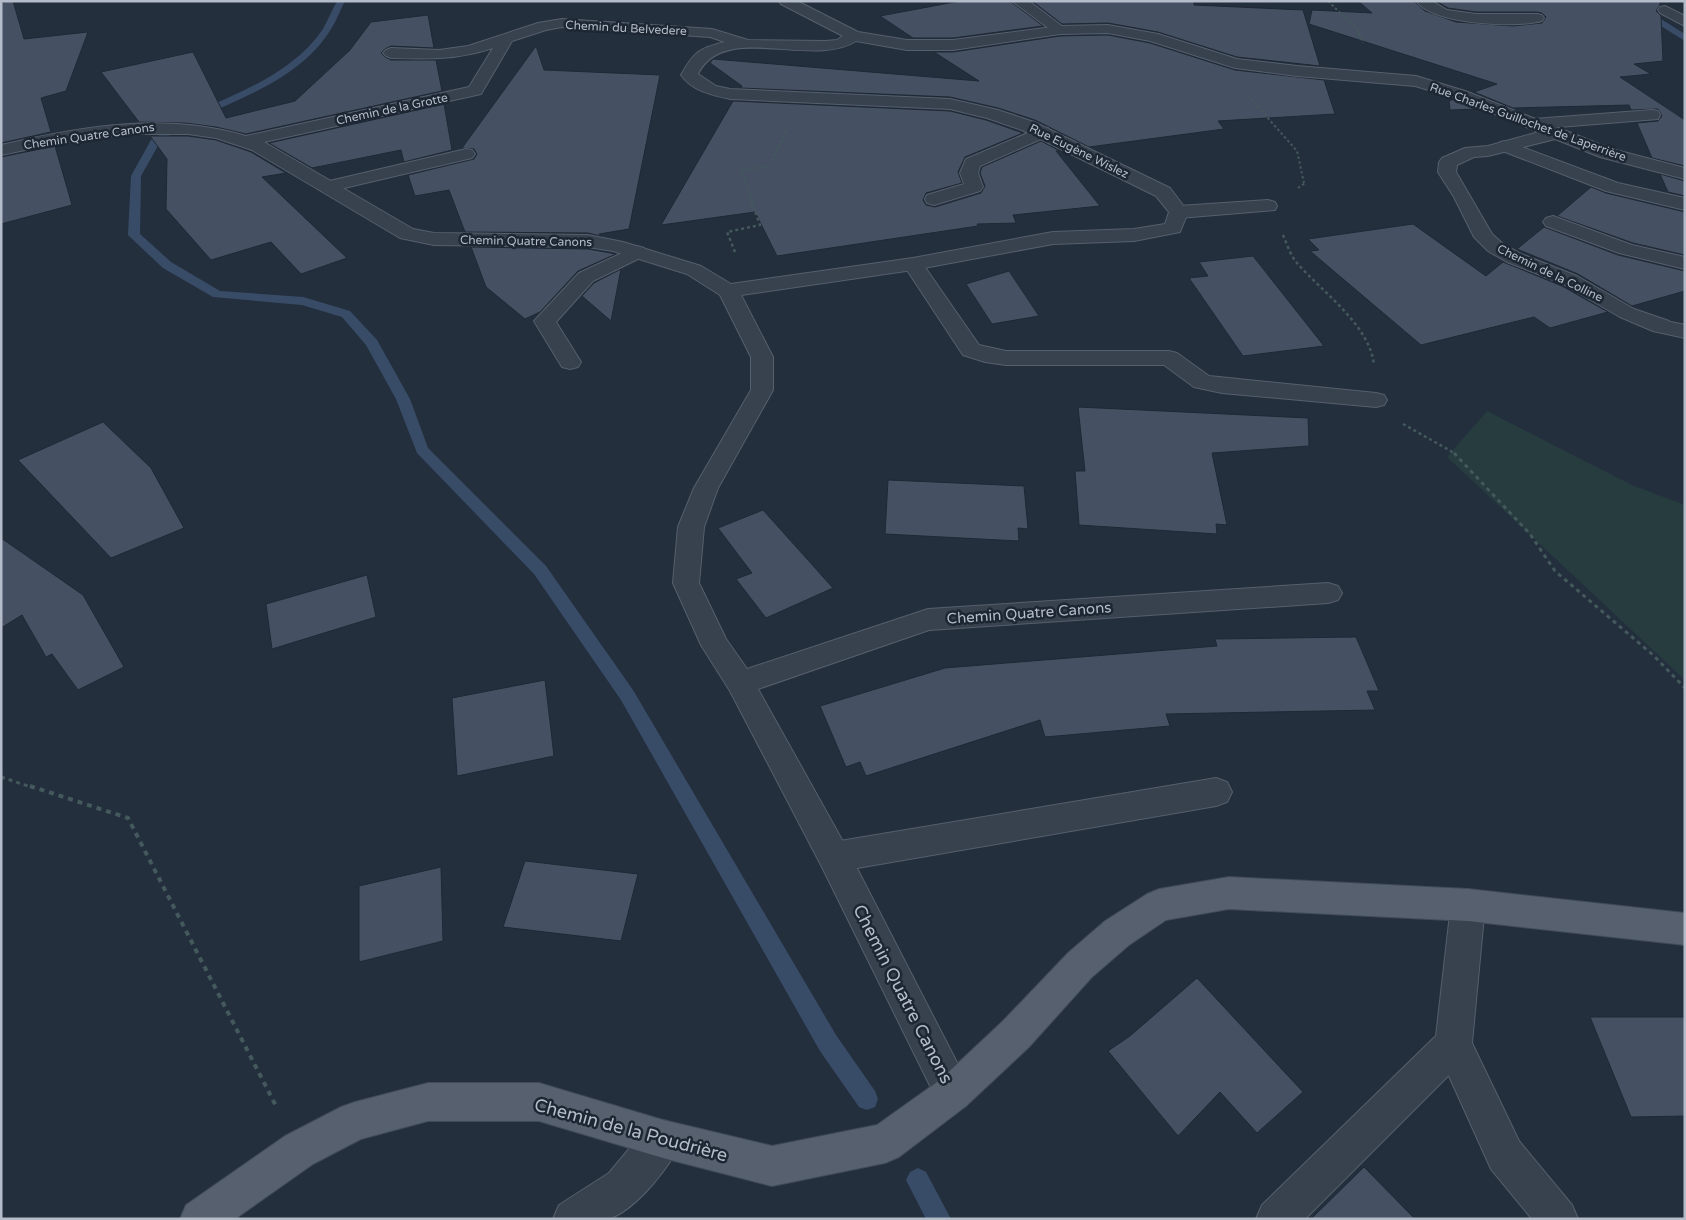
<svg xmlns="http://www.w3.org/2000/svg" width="1686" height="1220" font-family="'Varela Round',sans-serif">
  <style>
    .green { fill: #263c3f }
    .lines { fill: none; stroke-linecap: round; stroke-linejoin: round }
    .stream { fill: #394c67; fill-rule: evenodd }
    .building { fill: #455162; stroke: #1f2835 }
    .service-casing { stroke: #565f6c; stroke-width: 2 }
    .minor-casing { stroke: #565f6c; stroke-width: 2 }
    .primary-casing { stroke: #414a57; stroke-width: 2 }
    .path-far3 { stroke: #44595c; stroke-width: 2; stroke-dasharray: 2.5 2.5; stroke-linecap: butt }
    .path-far2 { stroke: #44595c; stroke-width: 2.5; stroke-dasharray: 3 3; stroke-linecap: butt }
    .path-far1 { stroke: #44595c; stroke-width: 3; stroke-dasharray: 4 4; stroke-linecap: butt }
    .path { stroke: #44595c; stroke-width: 4; stroke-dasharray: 5 5; stroke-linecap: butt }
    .service { fill: #38414e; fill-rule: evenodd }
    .minor { fill: #38414e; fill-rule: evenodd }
    .primary { fill: #56606e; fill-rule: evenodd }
    .labels { text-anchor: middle; stroke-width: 5; stroke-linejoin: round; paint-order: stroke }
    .far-street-label { font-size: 12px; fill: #b4bcc9; stroke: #1d2633 }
    .street-label { font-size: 15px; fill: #b4bcc9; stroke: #1d2633 }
    .near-street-label { font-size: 18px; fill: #b4bcc9; stroke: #1d2633 }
  </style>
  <rect width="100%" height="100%" fill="#242f3e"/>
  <path class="green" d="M1487,411L1632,485L1685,505V680L1447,457Z"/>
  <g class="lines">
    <path class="stream" d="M337,1H345C340,10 337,20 331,29C303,75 249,95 202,116H196V112C241,92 294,72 323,29C328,20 332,10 337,1Z
      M1643,8L1685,34V41L1640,13V9Z
      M166,131L171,134L159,144L141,176L140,234L171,262L220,291L303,297L350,311L377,340L410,399L428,448L546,566L633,690L836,1035L875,1091L878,1099L875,1107L867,1110L859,1107L820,1051L621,700L534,574L417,453L396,399L366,345L342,317L302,305L213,297L163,268L130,237L128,235L131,176L151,140Z
      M918,1168L926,1172L951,1219H926L906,1180L910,1172Z"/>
  </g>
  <path class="building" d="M13,1L24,39L88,32L66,91L41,98L51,132L1,143V2Z
    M960,1H1010L1043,26L953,38H913L880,16Z
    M1032,1H1194V5L1303,10L1320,66L1237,57L1158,32L1108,23L1062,24Z
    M1358,1H1414L1425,11L1456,22L1513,26L1542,23L1546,17L1542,13L1537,12H1476L1448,8L1436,1H1660V5L1656,11L1661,16L1663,61L1634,64L1651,74L1620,77L1685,120V166L1652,158L1637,123L1658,121L1662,116L1658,109L1631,110L1629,105L1513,108L1474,92L1497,84L1309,24L1312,10L1372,13Z
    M428,15L434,48L391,46L385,49L381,53L385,57L391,60H436L442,91L246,134L216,127L185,123L139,122L101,72L193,52L226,118L295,101L350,50L371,22Z
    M1108,35L1150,43L1235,70L1324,80L1335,114L1218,121L1224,129L1089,147L1035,120L998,108L950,97L741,88L742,86L710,63L713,59L979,81L934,52H953L1060,36Z
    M536,46L544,70L660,75L629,229L599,234L601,236L588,233L465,232L449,190L415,196L408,175L474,159L477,154L474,149L462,148Z
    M1454,99L1477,109L1450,110L1449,101Z
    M733,101L950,111L986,120L1023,133L965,157L958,172L962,183L926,193L923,200L926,205L935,207L981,193L985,186L980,173L982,167L1041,141L1060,151H1056L1100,206L1013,215L1016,223L977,224L978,226L777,256L755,212L661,225Z
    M444,104L452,150L404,162L401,150L312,168L269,143Z
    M150,136H188L216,140L251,152L286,173L262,177L347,258L301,274L271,242L211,260L166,209L167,159Z
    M55,146L72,205L1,224V157Z
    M1660,174L1685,181V196L1668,192Z
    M1591,187L1606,193L1685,212V255L1633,243L1557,216Z
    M1413,224L1486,276L1503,262L1562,286L1608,312L1550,328L1534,317L1421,345L1310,251L1319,250L1308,239Z
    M1544,227L1618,255L1685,271V291L1632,306L1578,274L1517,249Z
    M471,247L588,249L616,254L578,271L540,312L525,319L486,287Z
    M1253,256L1324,346L1243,356L1189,278L1208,276L1199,262Z
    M621,269L611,321L582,296L594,283Z
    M1009,271L1039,316L992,324L966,284Z
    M1078,407L1308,418L1309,446L1212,453L1227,525L1216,524L1217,534L1079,525L1075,471H1085Z
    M103,422L151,468L184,528L111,558L18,460Z
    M888,480L1024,486L1028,529L1018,528L1019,541L885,534Z
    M763,510L833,588L766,618L736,579L752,573L718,528Z
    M1,538L83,595L124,667L78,690L52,654L46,657L22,615L1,628Z
    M367,575L376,617L272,649L266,604Z
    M1356,637L1379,691H1367L1375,710L1166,714L1170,726L1045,737L1040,720L866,776L860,762L846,767L820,706L945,668L1217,646L1215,639Z
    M545,680L554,756L457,776L452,698Z
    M525,861L638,874L621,941L503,927Z
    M441,867L443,941L359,962V886Z
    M1197,978L1303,1092L1257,1133L1220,1092L1178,1136L1108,1051L1130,1036Z
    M1590,1017H1685V1116L1631,1117Z
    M1364,1167L1415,1219H1311Z"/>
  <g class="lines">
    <g class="service-casing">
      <path id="service" d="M1012,1H1029L1067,30L1065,33H1055Z
        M1416,1H1432L1447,10L1476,14H1537L1542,15L1544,18L1542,21C1515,28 1434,25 1416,1Z
        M1665,6L1685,16V26L1660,13L1658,10L1660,7Z
        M1652,110L1658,111L1660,115L1658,119L1534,129L1528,128L1526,124L1528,120L1534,119Z
        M1042,127L1048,128L1051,132L1048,136L980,166L978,173L983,187L980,191L934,205L927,203L925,199L927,195L964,184L960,173L966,159Z
        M1506,141L1618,183L1685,198V210L1606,191L1500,150L1497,146L1500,142Z
        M466,149L472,150L475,154L472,158L327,192L321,191L318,187L321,183Z
        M1268,200L1275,202L1277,206L1275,210L1179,218L1172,216L1170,212L1172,208L1179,206Z
        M1553,216L1632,245L1685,257V269L1619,253L1546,226L1543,222L1546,218Z
        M637,246L644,248L647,252L644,256L593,281L556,322L581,362L578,367L570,369L562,367L534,321L579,273Z
        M913,258L920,260L979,345L1006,351H1169L1177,353L1209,376L1376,393L1384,395L1387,400L1384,405L1376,407L1222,393L1194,387L1164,365H1006L985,362L963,355L903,264L906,260Z
        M1661,320L1685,325V338L1653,331L1650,326L1653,321Z
        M1216,778L1227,782L1232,792L1227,802L1216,806L834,872L822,867L818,857L822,847L834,842Z
        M1453,1027L1466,1032L1471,1045L1466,1058L1305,1219H1256L1262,1205L1440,1032Z"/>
    </g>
    <g class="minor-casing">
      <path id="minor" d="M779,1H797L858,32L907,40H953L1060,26L1108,25L1158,34L1237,59L1297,66L1416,76L1465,91L1612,149L1685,168V179L1600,157L1555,139L1488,156L1474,157L1457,165L1456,172L1492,234L1502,243L1521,254L1577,276L1634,309L1669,321L1672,326L1669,331L1661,332L1653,331L1620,317L1563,284L1507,262L1488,251L1474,237L1454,197L1438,172L1439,162L1442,158L1465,148L1488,146L1539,132L1453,97L1415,86L1297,76L1235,68L1150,41L1108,33L1060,34L953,50H907L856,41C813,69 724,21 698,74L716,86L730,89L950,99L998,110L1034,122L1170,188L1188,212L1180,232L1134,241L1053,244L913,270L741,295L773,357V390L718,488L704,527L699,583L726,639L747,669L928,609L1328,583L1338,586L1342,593L1338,600L1328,603L929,630L758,689L846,847L966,1080L972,1093L966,1106L953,1112L940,1106L822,867L730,691L701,645L673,583L678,527L694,488L751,390V357L720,295L687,274L613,251L588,247L434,245L400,238L252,150L216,138L188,134H124L59,143L1,155V145C82,126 165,112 246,136L469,87L493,48C456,60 429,59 391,58L386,56L383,53L386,50L391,48L439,50L468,46L538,23L562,19L712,29L748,40L825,41L837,40L843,36L781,4ZM562,27L710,37L725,42C699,48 694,52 681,75C692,91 712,95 730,99L950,109L987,118L1022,130L1156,196L1169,212L1165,224L1134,229L1053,232L913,258L731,284L701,266L623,242L588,235L434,233L413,229L264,142L481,94L512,41L546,30Z
        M1468,889L1480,894L1485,905L1472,1043L1519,1141L1572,1205L1578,1219H1532L1491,1169L1435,1045L1451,905L1456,894Z
        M663,1120L677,1125L682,1139C672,1165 637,1208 611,1218C601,1220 565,1219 553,1219L559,1205L609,1173L649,1125Z"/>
    </g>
    <g class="primary-casing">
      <path id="primary" d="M1229,877L1468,889L1685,913V945L1468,921L1229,909L1166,920L1129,945L1092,977L1029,1047L966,1106L899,1157L885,1163L772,1186L663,1158L539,1121H428L361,1139L313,1164L235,1219H180L186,1205L285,1136L341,1107L355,1102L428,1083H539L663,1120L772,1146L877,1125L940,1080L1003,1021L1068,953L1105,921L1147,894L1159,889Z"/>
    </g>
    <path class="path-far3" d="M1328,1L1356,28L1363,43
      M1251,99L1297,151L1304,183
      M1298,188L1305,183
      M751,198L741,170L770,166L786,131"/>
    <path class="path-far2" d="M1283,235C1287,244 1290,255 1297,263C1321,291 1370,325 1374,365
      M735,252L727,232L760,225L750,197
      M1403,424L1456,454"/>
    <path class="path-far1" d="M1454,453L1530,534L1555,571L1653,655L1685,688
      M1,777L34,788"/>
    <path class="path" d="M30,786L128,818L277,1108"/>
    <use href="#service" class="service"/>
    <use href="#minor" class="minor"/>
    <use href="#primary" class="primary"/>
  </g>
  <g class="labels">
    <g class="far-street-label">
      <text transform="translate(626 28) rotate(3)" y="4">Chemin du Belvedere</text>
      <text transform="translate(392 109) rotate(-12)" y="4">Chemin de la Grotte</text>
      <text transform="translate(1528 122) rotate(20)" y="4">Rue Charles Guillochet de Laperrière</text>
      <text transform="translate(89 136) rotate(-8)" y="4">Chemin Quatre Canons</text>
      <text transform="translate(1079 151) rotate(26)" y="4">Rue Eugène Wislez</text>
      <text transform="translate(526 241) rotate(1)" y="4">Chemin Quatre Canons</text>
      <text transform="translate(1550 273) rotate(26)" y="4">Chemin de la Colline</text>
    </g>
    <g class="street-label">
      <text transform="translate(1029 613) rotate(-4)" y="5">Chemin Quatre Canons</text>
    </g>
    <g class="near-street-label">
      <text transform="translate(903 994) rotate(63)" y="6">Chemin Quatre Canons</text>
      <text transform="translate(631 1130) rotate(15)" y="6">Chemin de la Poudrière</text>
    </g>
  </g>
  <rect width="1686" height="1220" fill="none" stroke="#b4bcc9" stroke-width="5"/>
</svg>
